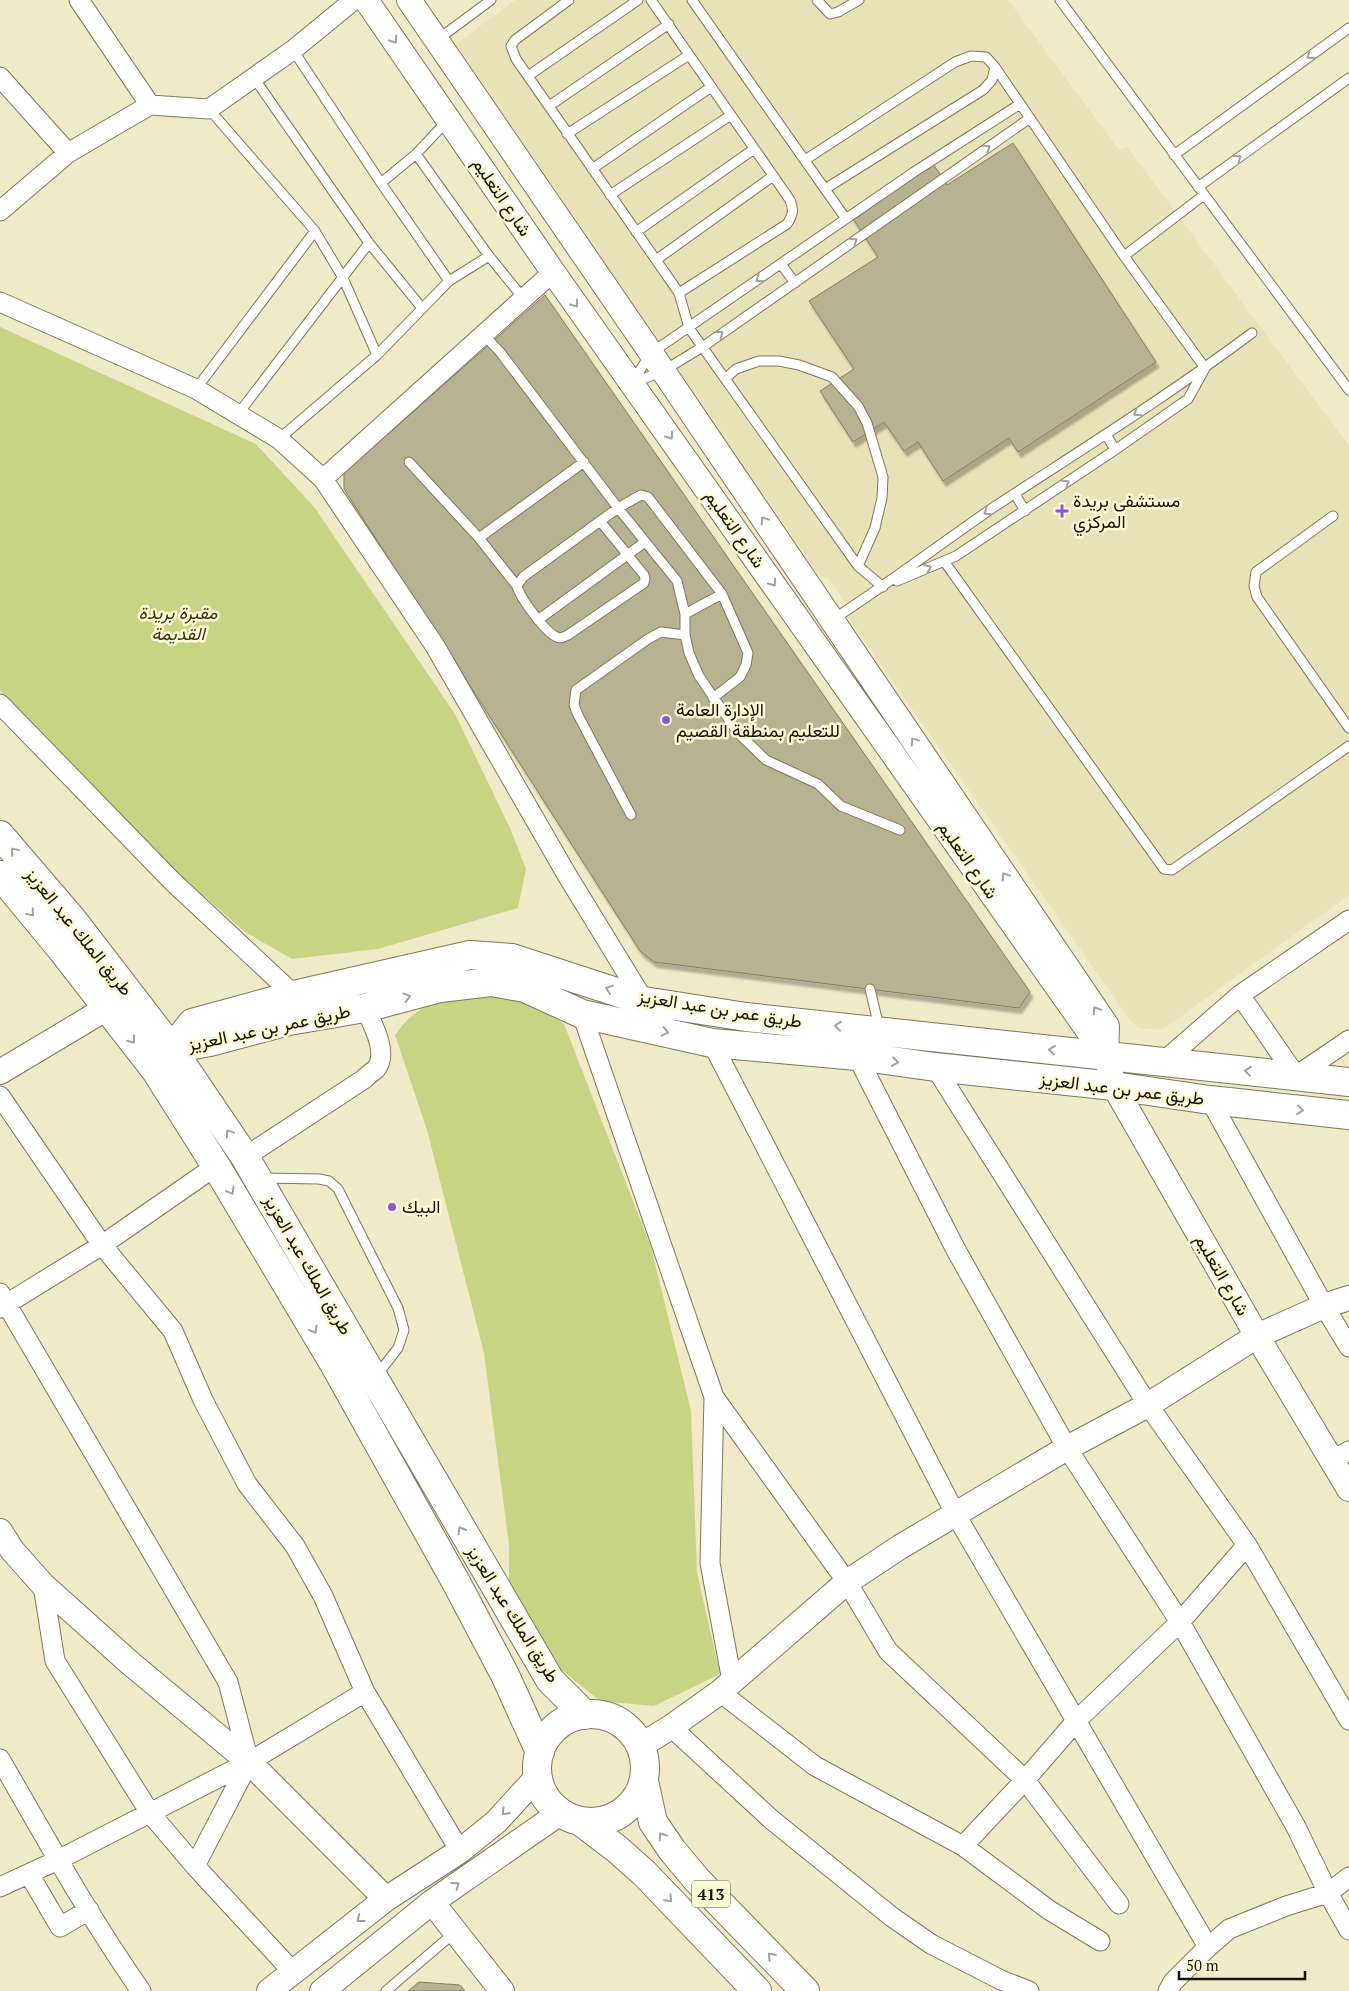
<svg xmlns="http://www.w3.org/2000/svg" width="1349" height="1991" font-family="'PT Serif',Vazirmatn,serif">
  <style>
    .built { fill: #e9e1b7 }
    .green { fill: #c7d484 }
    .building { fill: #b9b292; stroke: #857e5f; filter: url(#shadow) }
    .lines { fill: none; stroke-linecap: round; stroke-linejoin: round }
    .service-casing { stroke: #7e7859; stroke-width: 11 }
    .minor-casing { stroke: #7e7859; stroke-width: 21 }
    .tertiary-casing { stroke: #7e7859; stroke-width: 26 }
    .primary-casing { stroke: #7e7859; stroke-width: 30 }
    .trunk-casing { stroke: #7e7859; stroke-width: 30 }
    .service { stroke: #fff; stroke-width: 9 }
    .minor { stroke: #fff; stroke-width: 19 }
    .tertiary { stroke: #fff; stroke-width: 24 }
    .primary { stroke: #fff; stroke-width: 28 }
    .trunk { stroke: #fff; stroke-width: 28 }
    .oneway { stroke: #a1a09c }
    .poi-dot { fill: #8959d2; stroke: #fef8d5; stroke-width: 2 }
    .labels { text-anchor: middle; stroke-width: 5; stroke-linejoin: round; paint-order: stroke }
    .shield { fill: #fef8d5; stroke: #5b5745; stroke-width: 1 }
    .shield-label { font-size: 16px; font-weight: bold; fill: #151207 }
    .street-label { font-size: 18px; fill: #151207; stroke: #fef8d5 }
    .poi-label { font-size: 18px; fill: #151207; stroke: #fef8d5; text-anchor: start }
    .park-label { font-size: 18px; font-style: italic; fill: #303510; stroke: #fef8d5 }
  </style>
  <defs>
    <filter id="shadow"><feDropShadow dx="3" dy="5.5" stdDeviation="1" flood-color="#0004"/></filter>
  </defs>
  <rect width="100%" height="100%" fill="#f1eac8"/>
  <path class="built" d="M515,0H1008L1119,150L1127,147L1349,446V895L1162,1030L1139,1028L1130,1020L846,615L847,605L829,579L819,575L456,44Z"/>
  <path class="green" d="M0,327L256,444L315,508L455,714L510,828L526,869L518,908L378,949L292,959L245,932L119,821L0,690Z
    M467,991L536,1004L564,1024L651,1247L691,1411L697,1573L720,1674L654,1706L600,1701L557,1666L509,1584V1545L484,1353L427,1130L395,1035C417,1004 434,1003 467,991Z"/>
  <path class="building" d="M1013,143L1156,362L1018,452L1009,438L943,481L918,442L904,451L884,422L853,442L820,391L854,369L809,301L878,257L850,214L931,161L947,185Z
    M545,295L1030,992L1019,1008L654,962L640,951L344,489V473Z
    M419,1982L460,1985L465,1991H408Z"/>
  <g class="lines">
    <g class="service-casing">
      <path id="service" d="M569,0L515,40L511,46L516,59L679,293L689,328L858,566L883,587
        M651,0L790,200C794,210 793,215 787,224L679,293
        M692,0L846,219
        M817,0L830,14L838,12L859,0
        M1060,0L1349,390
        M437,40L491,0
        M293,50L381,183L449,281
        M995,67L1124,256L1205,368
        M528,76L638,0
        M549,106L669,24
        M209,109L315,231L343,278L377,355L279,439
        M567,134L689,55
        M416,154L489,256
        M1174,155L1349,28
        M805,160L955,62L971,56L986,57L995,67L992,80L983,90L825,189
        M592,169L711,87
        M381,183L416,154L448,120
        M1198,187L1349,78
        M610,195L731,115
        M636,232L754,149
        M369,243L422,308
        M1124,256L1204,195
        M656,260L773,176
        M781,264L795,283
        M484,335L500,352L618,508L677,581L685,614V635L689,653L699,676L738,733L766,760L818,784L841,806L900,830
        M377,355L449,281L489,256L524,299
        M726,378L736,369L759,361H779L799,365L832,377L858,406L867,423L883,477L882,498L875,528L858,566
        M632,383L651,353L914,172L1020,104
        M633,383L663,371L704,346L1030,118
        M196,389L315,231
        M238,414L369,243L254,78
        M1106,434L1115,450
        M409,462L479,538L517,586
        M1015,494L1025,511
        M1333,516L1256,572L1254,586L1257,597L1349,728
        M600,521L644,575L645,579L644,583L568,635C564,637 561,639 557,637C546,633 520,598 517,586L523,577L618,508L641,495L648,497L722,594L685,614
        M479,538L584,462
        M944,561L1164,869L1172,870L1349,746
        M897,581L956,556L1115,450L1188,399L1204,370
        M538,620L645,542
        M832,620C888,584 940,544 994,507C1081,450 1169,395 1252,333
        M713,698L740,677L746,665L748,653L722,594
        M631,815L578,715L574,705L576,690L648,639L661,632L685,635
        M870,989L879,1027
        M263,1178L319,1179L329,1181L338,1189L398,1308L404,1330L398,1348L377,1375
        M386,1991L454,1933"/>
    </g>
    <g class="minor-casing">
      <path id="minor" d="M79,0L150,105
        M0,77L68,153
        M0,211L68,153L150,105L209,109L293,50L354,0
        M0,302L196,389L279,439L323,479L435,646L567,875L644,1001
        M323,479L553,272
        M0,704L172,881L294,995
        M1240,995L1296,1076L1349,1040
        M582,1014L714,1397L847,1582L888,1651L1025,1780L1119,1904
        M712,1043L956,1515L1208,1947
        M857,1056L956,1250L1067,1448L1180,1622L1296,1827L1328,1893L1349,1930
        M1162,1063L1240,995L1349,920
        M935,1067L1148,1405L1247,1545L1349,1720
        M0,1096L102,1245L173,1331L203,1400L247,1484L295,1546L323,1596L365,1692L460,1851
        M1210,1100L1324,1306L1349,1347
        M245,1157L364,1079C367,1076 372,1072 376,1069C389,1053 372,1023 365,1008
        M0,1293L228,1682L249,1762L195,1866
        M0,1308L102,1245L216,1166
        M714,1397L710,1563L732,1681
        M1332,1460L1349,1451
        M43,1585L55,1661L150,1813L195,1866L293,1972
        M720,1692L815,1766L963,1846L1049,1910L1100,1941
        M671,1727L772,1820L892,1917L931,1944L1001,1980L1029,1991
        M0,1759C45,1837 89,1917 141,1991
        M963,1846L1025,1780L1077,1720L1180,1622L1247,1545
        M29,1874L60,1927L89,1910
        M0,1887L58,1860L249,1762L365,1692
        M1168,1991L1173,1982L1203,1952L1229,1929L1286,1906L1328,1893L1349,1877"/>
    </g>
    <g class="tertiary-casing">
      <path id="tertiary" d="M366,0L553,272L1106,1056
        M409,0L651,353L1107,1026L1106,1056L1114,1086L1257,1336L1349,1489
        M0,1072L107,1008
        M0,1531L12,1550L43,1585L130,1663L249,1762L386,1899
        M640,1746L671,1727L720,1692L847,1582L900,1547L1067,1448L1148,1405L1257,1336L1324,1306L1349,1298
        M432,1902L502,1991
        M269,1991L386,1899L460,1851L496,1822L538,1776
        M322,1991L432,1902L560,1813"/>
    </g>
    <g class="primary-casing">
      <path id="primary" d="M172,1049L192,1023L294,995L470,955L512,958L644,1001L746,1017L1349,1082
        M172,1049L210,1042L289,1021L365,1008L440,988L491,982L525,988L582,1014L712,1043L857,1056L935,1067L1114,1086L1210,1100L1349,1115"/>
    </g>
    <g class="trunk-casing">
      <path id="trunk" d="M0,835L72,919L172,1049L245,1157L550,1680L585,1715
        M0,875L62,950L156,1071L216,1166L333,1362L457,1584L505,1675L540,1752
        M537 1768a54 54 0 1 1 108 0a54 54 0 1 1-108 0Z
        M644,1781L653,1822L672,1850L697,1880L805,1991
        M580,1821L617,1849L645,1874L757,1991"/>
    </g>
    <use href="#service" class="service"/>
    <use href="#minor" class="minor"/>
    <use href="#tertiary" class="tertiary"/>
    <use href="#primary" class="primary"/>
    <use href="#trunk" class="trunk"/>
  </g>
  <defs><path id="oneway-chevron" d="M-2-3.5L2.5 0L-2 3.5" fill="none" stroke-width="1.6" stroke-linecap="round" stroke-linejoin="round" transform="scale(1.25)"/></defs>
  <g class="oneway">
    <use href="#oneway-chevron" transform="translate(394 40) rotate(55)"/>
    <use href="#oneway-chevron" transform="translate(1310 56) rotate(144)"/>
    <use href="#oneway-chevron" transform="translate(987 148) rotate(-35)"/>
    <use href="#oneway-chevron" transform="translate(1238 158) rotate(-36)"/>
    <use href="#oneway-chevron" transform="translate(854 241) rotate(-35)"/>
    <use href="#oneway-chevron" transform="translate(759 279) rotate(145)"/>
    <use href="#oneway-chevron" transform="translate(575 304) rotate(54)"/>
    <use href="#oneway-chevron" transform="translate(720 334) rotate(-35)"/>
    <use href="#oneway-chevron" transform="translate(1137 413) rotate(147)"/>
    <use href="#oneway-chevron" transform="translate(670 436) rotate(55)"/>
    <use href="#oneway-chevron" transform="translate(1066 483) rotate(-34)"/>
    <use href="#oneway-chevron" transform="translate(987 512) rotate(146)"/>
    <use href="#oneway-chevron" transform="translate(764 520) rotate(-124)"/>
    <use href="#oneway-chevron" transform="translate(928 568) rotate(-23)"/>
    <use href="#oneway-chevron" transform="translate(773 583) rotate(55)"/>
    <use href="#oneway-chevron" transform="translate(914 741) rotate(-124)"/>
    <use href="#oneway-chevron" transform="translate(14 851) rotate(-130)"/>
    <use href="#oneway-chevron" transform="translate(1005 876) rotate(-124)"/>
    <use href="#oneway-chevron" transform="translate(31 913) rotate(50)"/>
    <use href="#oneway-chevron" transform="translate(609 989) rotate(-162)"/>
    <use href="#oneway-chevron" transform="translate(407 997) rotate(-15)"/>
    <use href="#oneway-chevron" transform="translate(1096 1010) rotate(-124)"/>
    <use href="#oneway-chevron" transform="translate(838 1026) rotate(-174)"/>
    <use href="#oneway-chevron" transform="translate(665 1032) rotate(13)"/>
    <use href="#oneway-chevron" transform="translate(132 1040) rotate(52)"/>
    <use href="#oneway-chevron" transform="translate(1052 1050) rotate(-174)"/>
    <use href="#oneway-chevron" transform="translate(895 1062) rotate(8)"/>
    <use href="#oneway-chevron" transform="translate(1248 1071) rotate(-174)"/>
    <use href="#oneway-chevron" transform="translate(1300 1110) rotate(7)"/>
    <use href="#oneway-chevron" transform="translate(229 1133) rotate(-124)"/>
    <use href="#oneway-chevron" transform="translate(231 1191) rotate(59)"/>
    <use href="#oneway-chevron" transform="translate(314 1330) rotate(59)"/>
    <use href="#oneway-chevron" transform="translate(461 1530) rotate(-120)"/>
    <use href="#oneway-chevron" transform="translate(505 1812) rotate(133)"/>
    <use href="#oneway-chevron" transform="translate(662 1836) rotate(-124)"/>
    <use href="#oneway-chevron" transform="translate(456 1885) rotate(-36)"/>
    <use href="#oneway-chevron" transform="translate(669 1899) rotate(47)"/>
    <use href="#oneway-chevron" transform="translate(360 1919) rotate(142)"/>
    <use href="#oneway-chevron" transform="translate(771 1956) rotate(-134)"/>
  </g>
  <g class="poi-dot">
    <path d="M1059.5 503.5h5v5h5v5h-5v5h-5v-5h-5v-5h5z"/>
    <circle cx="666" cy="720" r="5"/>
    <circle cx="392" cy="1207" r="5"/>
  </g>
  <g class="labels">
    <rect class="shield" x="692" y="1880.5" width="38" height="27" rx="4"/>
    <g class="shield-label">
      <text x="711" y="1900">413</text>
    </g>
    <g class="street-label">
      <text transform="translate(502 197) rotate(56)" y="6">شارع التعليم</text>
      <text transform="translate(735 529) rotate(55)" y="6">شارع التعليم</text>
      <text transform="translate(968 860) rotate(55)" y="6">شارع التعليم</text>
      <text transform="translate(79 932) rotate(51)" y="6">طريق الملك عبد العزيز</text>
      <text transform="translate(720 1009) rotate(9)" y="6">طريق عمر بن عبد العزيز</text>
      <text transform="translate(269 1028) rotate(-12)" y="6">طريق عمر بن عبد العزيز</text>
      <text transform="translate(1122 1089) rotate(7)" y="6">طريق عمر بن عبد العزيز</text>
      <text transform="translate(308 1265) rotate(60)" y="6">طريق الملك عبد العزيز</text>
      <text transform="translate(1222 1275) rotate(60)" y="6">شارع التعليم</text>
      <text transform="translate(513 1614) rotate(58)" y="6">طريق الملك عبد العزيز</text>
    </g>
    <g class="poi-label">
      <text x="1073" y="507">مستشفى بريدة<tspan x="1073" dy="21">المركزي</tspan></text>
      <text x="676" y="716">الإدارة العامة<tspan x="676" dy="21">للتعليم بمنطقة القصيم</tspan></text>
      <text x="402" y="1213">البيك</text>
    </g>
    <g class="park-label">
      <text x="178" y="619">مقبرة بريدة<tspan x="178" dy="21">القديمة</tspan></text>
    </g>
  </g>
  <path d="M1179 1971v8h126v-8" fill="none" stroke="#151207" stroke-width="2.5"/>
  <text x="1186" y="1971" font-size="15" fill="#151207" stroke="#fef8d5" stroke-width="4" paint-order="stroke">50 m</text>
</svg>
